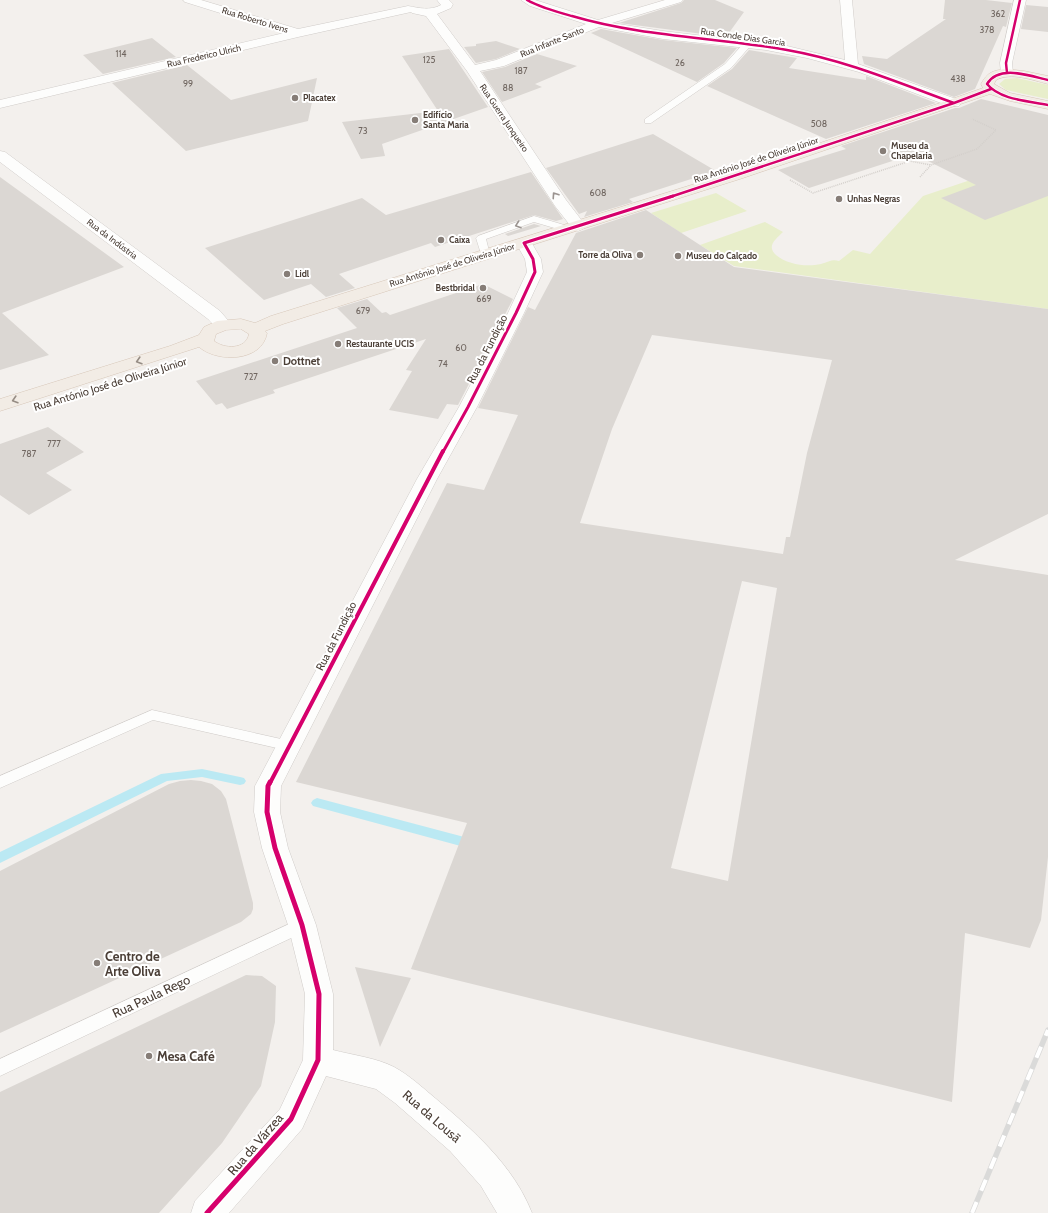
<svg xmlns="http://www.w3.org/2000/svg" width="1048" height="1213" font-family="Cabin,sans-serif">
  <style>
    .green { fill: #e8eecb }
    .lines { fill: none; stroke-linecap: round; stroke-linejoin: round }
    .stream { fill: #bbe9f3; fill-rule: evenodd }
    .building { fill: #dbd7d3; fill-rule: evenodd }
    .lane-casing { stroke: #d0ccc9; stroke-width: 1 }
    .street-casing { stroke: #d0ccc9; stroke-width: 1 }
    .primary-casing { stroke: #d7c7b9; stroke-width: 1 }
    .path { stroke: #d3cfcb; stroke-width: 1.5; stroke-dasharray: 1 1; stroke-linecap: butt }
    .lane { fill: #fdfdfc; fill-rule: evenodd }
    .street { fill: #fdfdfc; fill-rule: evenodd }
    .primary { fill: #f2ece5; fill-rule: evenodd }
    .rail-casing { stroke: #dadad9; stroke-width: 5.5 }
    .rail { stroke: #fff; stroke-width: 4; stroke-dasharray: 12; stroke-linecap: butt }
    .cycleway-far3-casing { stroke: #fff; stroke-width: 4 }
    .cycleway-far2-casing { stroke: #fff; stroke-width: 5 }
    .cycleway-far1-casing { stroke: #fff; stroke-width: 6 }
    .cycleway-casing { stroke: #fff; stroke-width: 8 }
    .cycleway-far3 { stroke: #d6006c; stroke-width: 2.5 }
    .cycleway-far2 { stroke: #d6006c; stroke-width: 3 }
    .cycleway-far1 { stroke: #d6006c; stroke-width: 4 }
    .cycleway { stroke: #d6006c; stroke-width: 5 }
    .oneway { stroke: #9b9490 }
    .oneway2 { stroke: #968d85 }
    .poi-dot { fill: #867d77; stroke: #fff; stroke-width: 1.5 }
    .labels { text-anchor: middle; stroke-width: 4; stroke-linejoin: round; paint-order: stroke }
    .number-label { font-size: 9px; fill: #706660 }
    .far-street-label { font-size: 9px; fill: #4b3f37; stroke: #fff }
    .far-poi-label { font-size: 9px; font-weight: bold; fill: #4b3f37; stroke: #fff; text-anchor: start }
    .street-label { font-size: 11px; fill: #4b3f37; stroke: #fff }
    .poi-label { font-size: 11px; font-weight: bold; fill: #4b3f37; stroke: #fff; text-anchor: start }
    .near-poi-label { font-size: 13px; font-weight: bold; fill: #4b3f37; stroke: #fff; text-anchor: start }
    .near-street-label { font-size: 13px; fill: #4b3f37; stroke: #fff }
  </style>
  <rect width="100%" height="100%" fill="#f3f0ed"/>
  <path class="green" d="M1017,78L1048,85V99L1006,90L999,84L1005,79Z
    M1048,154V309L734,266L700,245L765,222L783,232C776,239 766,246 776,255C788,265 807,267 821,264C829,262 832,259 839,261L853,250L870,254L923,196Z
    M716,193L747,211L681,233L651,213Z"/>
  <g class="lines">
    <path class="stream" d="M202,769L240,777L244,778L246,781L244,784L240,785L202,777L167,781L0,863V852L161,774Z
      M317,798L468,838L472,840L474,843L472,846L468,848L313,806L311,803L313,800Z"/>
  </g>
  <path class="building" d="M684,0H715L744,12L726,37L619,23L681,3Z
    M945,0H986L1012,3L1006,27L1003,26L975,89L954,97L864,64L862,56L887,59L946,19H943Z
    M1026,5L1048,7V32L1021,29Z
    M601,29L663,40L737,48L724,63L697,82L591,33Z
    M152,38L176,57L103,74L83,55Z
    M496,41L520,49L496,59L476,63L464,47L476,46V44Z
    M449,49L488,107L382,144L385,156L361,159L342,122L438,111L402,56Z
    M749,50L797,58L789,68L866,80V76L936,103L826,139L707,86L732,69Z
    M537,54L577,66L535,84L542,87L502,102L482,72L505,67Z
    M187,65L231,100L317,78L308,121L186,151L112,83Z
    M981,99L1048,115V196L985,220L941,198L976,185L914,154L809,188L778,170L846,149L841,146L955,108H959Z
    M653,134L716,171L629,199L633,202L584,217L587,211L579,214L546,168Z
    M531,172L563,219L556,221L534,215L435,247L431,243L339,274L355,288L326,297L311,284L264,300L205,248L362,198L386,215Z
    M0,177L124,267L2,313L49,355L0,370Z
    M646,210L734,267L1048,309V514L955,560L1048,575V857L1041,920L1030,948L965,933L952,1102L411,969L467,823L296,782L447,483L484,490L518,415L478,408L528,307L535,310L576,233ZM652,335L832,360L807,453L790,537H786L783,554L580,523L612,429ZM742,581L777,588L728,881L671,868Z
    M534,224L541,226L508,236L505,234Z
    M483,284L513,299L458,405L447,404L438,419L389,410L412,371L406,370L426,339L273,390L275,393L227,409L222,403L216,405L196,381L357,328L337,308L367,299L382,313L386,312L390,315Z
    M48,427L84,452L46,473L72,490L29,515L0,495V444Z
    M191,780L201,781L212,784L221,791L226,799L253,903V909L251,914L241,922L0,1033V871L169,784L180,781Z
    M355,967L411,978L380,1047Z
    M246,975L262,976L276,986L275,1022L261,1086L222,1143L159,1213H0V1092Z"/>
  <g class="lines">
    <g class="lane-casing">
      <path id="lane" d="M745,42H748L752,44L731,68L651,123H645V119L725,64Z
        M534,216L571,227L573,229L568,232L534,222L486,239L490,255L488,257H482L476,238L478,236Z
        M152,710L290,741L295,742L297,746L295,750L290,751L153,720L0,788V776Z
        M302,918L308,920L310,925L308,930L0,1076V1059Z"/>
    </g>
    <g class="street-casing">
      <path id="street" d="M183,0H201L298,29L408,6C419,8 430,11 441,5L437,0H449L453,4L451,8L437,14L475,65L496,60L586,24L530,6L521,0H535L598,20L665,0H683L681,2L612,23L663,31L787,46L845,60L840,0H852L858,64L959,100L961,103L959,106H949L859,72L807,58L766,50L663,39L599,27L504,66L480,71L566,200L586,226L583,229L578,231L573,229L555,206L467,71L426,16L412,13L411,12L298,37L0,108V100L284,33L185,2Z
        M1014,0H1026L1012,63L1013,73L1011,76H1003L1001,73L1000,63Z
        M0,151L5,152L220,311L232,325L229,329C218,331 215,326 208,319L0,162Z
        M524,238L530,240L541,259L543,272L524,313L477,407L437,479L281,786L280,812L288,848L316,925L333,994V1050C352,1055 377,1058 394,1067C409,1075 423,1088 435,1098C474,1131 513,1165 532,1213H497L481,1186L450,1151L395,1103L376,1089L326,1076L302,1129L229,1213H191L195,1201L280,1109L303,1060L305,994L288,925L262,848L254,812L255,786L417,479L459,407L508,313L527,272L525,259L516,243L518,240Z"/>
    </g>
    <g class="primary-casing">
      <path id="primary" d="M1005,69L1024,71L1048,76V84C1032,80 1011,72 996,80L994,84L1010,93L1048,101V109L1010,101L990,94L743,178L283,324L265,331L267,333C262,362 218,363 199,347L0,411V399L170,346L199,335L204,327L217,321L241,319L255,323L271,316L733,172L949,100L983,88L981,84C988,72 992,71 1005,69ZM241,329L249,334C246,350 224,349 214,341L216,334L226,330Z"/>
    </g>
    <path class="path" d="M903,158L909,161
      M920,177L931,165L977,149L996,130L972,119
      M790,180L813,193L910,161L931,165"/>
    <use href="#lane" class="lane"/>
    <use href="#street" class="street"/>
    <use href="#primary" class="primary"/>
    <g class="rail-casing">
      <path id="rail" d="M972,1213L1048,1030"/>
    </g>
    <use href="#rail" class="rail"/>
    <g class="cycleway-far3-casing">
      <path id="cycleway-far3" d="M527,0C541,8 557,12 572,16C643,37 715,37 787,50C845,60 899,83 954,103
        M1007,73L1006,63L1020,0
        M1048,80C1030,76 999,64 987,84C1000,100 1029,101 1048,105
        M670,197L954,103L991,89"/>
    </g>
    <g class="cycleway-far2-casing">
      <path id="cycleway-far2" d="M443,452L468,407L516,313L535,272L533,259L524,243L673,196"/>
    </g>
    <g class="cycleway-far1-casing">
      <path id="cycleway-far1" d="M270,783L443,451"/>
    </g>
    <g class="cycleway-casing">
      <path id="cycleway" d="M207,1213L291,1119L318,1060L319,994L302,925L275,848L267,812L268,786L270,782"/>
    </g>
    <use href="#cycleway-far3" class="cycleway-far3"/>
    <use href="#cycleway-far2" class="cycleway-far2"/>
    <use href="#cycleway-far1" class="cycleway-far1"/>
    <use href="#cycleway" class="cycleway"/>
  </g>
  <defs><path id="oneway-chevron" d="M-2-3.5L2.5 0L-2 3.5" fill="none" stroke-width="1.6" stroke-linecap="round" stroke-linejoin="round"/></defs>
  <g class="oneway">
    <use href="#oneway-chevron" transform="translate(555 195) rotate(-124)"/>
    <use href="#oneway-chevron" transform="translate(518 225) rotate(161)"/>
  </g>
  <g class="oneway2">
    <use href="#oneway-chevron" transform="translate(139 361) rotate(163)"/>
    <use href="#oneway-chevron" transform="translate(15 400) rotate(163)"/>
  </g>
  <g class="poi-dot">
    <circle cx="295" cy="98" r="4"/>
    <circle cx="415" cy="120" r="4"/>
    <circle cx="883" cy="151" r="4"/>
    <circle cx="839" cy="199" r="4"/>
    <circle cx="441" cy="240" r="4"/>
    <circle cx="640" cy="255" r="4"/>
    <circle cx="678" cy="256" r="4"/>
    <circle cx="287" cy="274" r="4"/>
    <circle cx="483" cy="288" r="4"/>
    <circle cx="338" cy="344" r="4"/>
    <circle cx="275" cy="361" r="4"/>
    <circle cx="97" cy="963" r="4"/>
    <circle cx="149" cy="1056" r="4"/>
  </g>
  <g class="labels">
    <g class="number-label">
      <text x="998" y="17">362</text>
      <text x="987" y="33">378</text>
      <text x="121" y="57">114</text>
      <text x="429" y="63">125</text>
      <text x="680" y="66">26</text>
      <text x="521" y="74">187</text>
      <text x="958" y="82">438</text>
      <text x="188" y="87">99</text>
      <text x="508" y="91">88</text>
      <text x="819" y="127">508</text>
      <text x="363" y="134">73</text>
      <text x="598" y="196">608</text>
      <text x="484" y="302">669</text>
      <text x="363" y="314">679</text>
      <text x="461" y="351">60</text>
      <text x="443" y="367">74</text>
      <text x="251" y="380">727</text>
      <text x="54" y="447">777</text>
      <text x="29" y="457">787</text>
    </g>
    <g class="far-street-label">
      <text transform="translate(255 20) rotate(17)" y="3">Rua Roberto Ivens</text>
      <text transform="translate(743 37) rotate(8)" y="3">Rua Conde Dias Garcia</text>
      <text transform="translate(552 42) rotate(-22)" y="3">Rua Infante Santo</text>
      <text transform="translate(204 56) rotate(-13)" y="3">Rua Frederico Ulrich</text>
      <text transform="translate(504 118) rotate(56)" y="3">Rua Guerra Junqueiro</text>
      <text transform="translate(756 160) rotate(-18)" y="3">Rua António José de Oliveira Júnior</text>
      <text transform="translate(112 239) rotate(37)" y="3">Rua da Indústria</text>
      <text transform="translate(452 265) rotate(-17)" y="3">Rua António José de Oliveira Júnior</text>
    </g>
    <g class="far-poi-label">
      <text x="303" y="101">Placatex</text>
      <text x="423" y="118">Edifício<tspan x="423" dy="10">Santa Maria</tspan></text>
      <text x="891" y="149">Museu da<tspan x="891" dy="10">Chapelaria</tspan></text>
      <text x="847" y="202">Unhas Negras</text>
      <text x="449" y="243">Caixa</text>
      <text x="632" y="258" text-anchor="end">Torre da Oliva</text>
      <text x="686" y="259">Museu do Calçado</text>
      <text x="295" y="277">Lidl</text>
      <text x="475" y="291" text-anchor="end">Bestbridal</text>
      <text x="346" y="347">Restaurante UCIS</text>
    </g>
    <g class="street-label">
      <text transform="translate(487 349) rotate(-63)" y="4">Rua da Fundição</text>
      <text transform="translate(110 384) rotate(-17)" y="4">Rua António José de Oliveira Júnior</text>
      <text transform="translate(336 636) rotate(-63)" y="4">Rua da Fundição</text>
    </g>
    <g class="poi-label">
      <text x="283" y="365">Dottnet</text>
    </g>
    <g class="near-poi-label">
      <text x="105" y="961">Centro de<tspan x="105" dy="15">Arte Oliva</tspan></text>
      <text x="157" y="1061">Mesa Café</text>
    </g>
    <g class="near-street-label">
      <text transform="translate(151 996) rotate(-25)" y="5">Rua Paula Rego</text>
      <text transform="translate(432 1116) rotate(41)" y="5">Rua da Lousã</text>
      <text transform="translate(255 1144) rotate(-49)" y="5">Rua da Várzea</text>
    </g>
  </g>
</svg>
